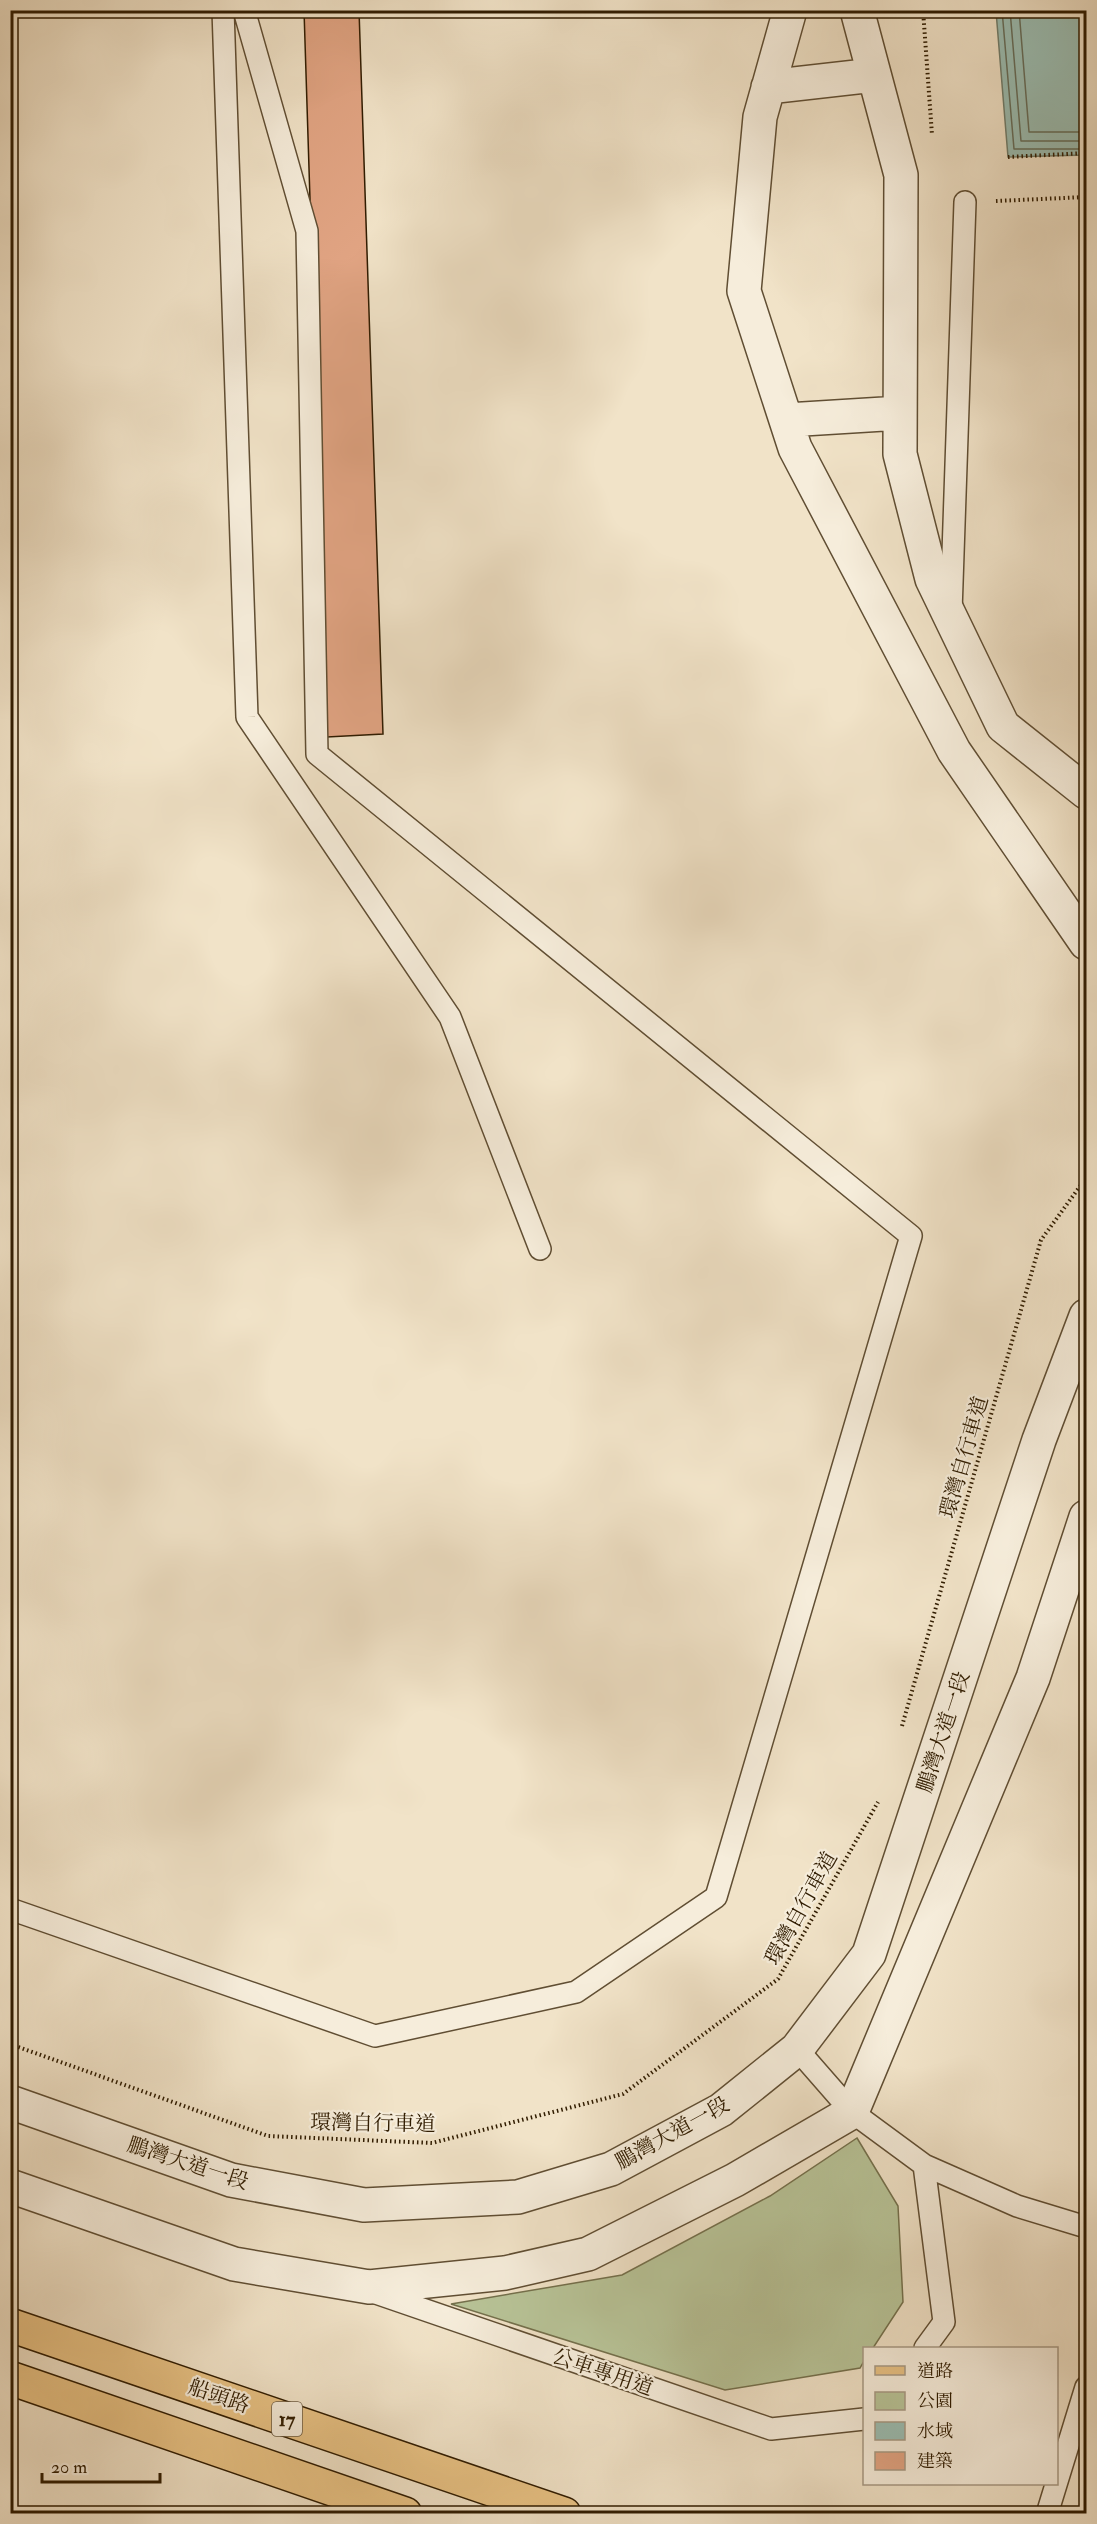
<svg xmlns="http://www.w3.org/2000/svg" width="1097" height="2524" font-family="'IM FELL Double Pica','Noto Serif TC',serif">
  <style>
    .green { fill: #b8c498; stroke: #74704c; stroke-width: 1.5 }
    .water { fill: #9bbeb3; stroke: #707d6c; stroke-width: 1.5 }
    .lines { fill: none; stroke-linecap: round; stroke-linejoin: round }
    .shore { stroke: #666d5a; stroke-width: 1.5 }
    .building { fill: #e1a483; stroke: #301c01; stroke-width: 1.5 }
    .service-casing { stroke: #604e33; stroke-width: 24 }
    .minor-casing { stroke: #604e33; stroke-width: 36 }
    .tertiary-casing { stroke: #604e33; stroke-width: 36 }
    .primary-casing { stroke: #301c01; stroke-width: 36 }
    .path { stroke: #301c01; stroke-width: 4; stroke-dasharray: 1.5 3; stroke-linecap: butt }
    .service { stroke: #f6eddb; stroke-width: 21 }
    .minor { stroke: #f6eddb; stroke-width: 33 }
    .tertiary { stroke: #f6eddb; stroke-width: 33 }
    .primary { stroke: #e8c284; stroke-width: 33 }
    .labels { text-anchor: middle; stroke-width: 4.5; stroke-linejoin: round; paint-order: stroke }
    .shield { fill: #f6eddb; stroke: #6b5b42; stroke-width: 1.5 }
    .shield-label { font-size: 20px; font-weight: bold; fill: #301c01 }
    .street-label { font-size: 21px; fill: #301c01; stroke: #f6eddb }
  </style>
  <rect width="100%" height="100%" fill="#f1e3c8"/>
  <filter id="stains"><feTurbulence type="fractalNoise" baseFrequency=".00333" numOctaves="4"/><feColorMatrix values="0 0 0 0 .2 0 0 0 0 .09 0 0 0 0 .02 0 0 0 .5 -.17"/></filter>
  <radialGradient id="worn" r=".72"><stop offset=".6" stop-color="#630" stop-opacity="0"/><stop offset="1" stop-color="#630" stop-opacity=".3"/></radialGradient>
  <path class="green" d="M857,2138L898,2206L903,2302L873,2348H864V2361L860,2368L725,2390L451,2304L622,2275L770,2196Z"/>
  <path class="water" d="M996,11H1086V155L1008,157Z"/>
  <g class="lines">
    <path class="shore" d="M1002,10L1014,149H1086
      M1010,10L1021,141H1086
      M1019,10L1029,132H1086"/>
  </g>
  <path class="building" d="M304,10H359L383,734L327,737Z"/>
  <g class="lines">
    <g class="service-casing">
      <path id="service" d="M223,10L247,717L450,1017L540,1249
        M951,612L965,202
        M10,1909L375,2036L576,1992L716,1897L911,1236L317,754L307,231L244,10
        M797,2049L852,2112L924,2165L1017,2206L1086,2227
        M924,2165L944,2322L925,2348
        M370,2291L771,2429L864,2419
        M1047,2514L1086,2387"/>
    </g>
    <g class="minor-casing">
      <path id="minor" d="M790,10L760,117L744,291L795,448L954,751L1086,943
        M857,10L901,175L900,454L932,579L1003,726L1086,792
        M768,87L874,75
        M787,420L900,413"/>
    </g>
    <g class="tertiary-casing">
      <path id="tertiary" d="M10,2102L231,2180L364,2205L518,2197L611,2169L721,2110L797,2049L869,1954L1039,1440L1086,1316
        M10,2186L234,2264L369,2287L505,2273L588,2254L735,2180L852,2112L1033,1678L1086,1517"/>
    </g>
    <g class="primary-casing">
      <path id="primary" d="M10,2325L564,2514
        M10,2378L405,2514"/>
    </g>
    <path class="path" d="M923,10L932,135
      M1008,157L1086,153
      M996,201L1086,197
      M902,1726L1041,1240L1086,1178
      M10,2044L268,2136L432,2143L623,2094L778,1979L878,1802"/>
    <use href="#service" class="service"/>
    <use href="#minor" class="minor"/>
    <use href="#tertiary" class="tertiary"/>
    <use href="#primary" class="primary"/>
  </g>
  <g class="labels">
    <rect class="shield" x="272" y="2402" width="30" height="34" rx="4.5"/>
    <g class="shield-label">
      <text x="287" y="2426">17</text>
    </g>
    <g class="street-label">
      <text transform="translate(964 1457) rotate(-74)" y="7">環灣自行車道</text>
      <text transform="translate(943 1732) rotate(-72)" y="7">鵬灣大道一段</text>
      <text transform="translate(801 1908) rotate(-61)" y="7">環灣自行車道</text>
      <text transform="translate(373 2123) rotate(1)" y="7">環灣自行車道</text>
      <text transform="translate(672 2133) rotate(-29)" y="7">鵬灣大道一段</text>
      <text transform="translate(188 2163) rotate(18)" y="7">鵬灣大道一段</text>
      <text transform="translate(603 2372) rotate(19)" y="7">公車專用道</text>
      <text transform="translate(219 2396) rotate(19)" y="7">船頭路</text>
    </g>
  </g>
  <rect width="1097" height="2524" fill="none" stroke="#f1e3c8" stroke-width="36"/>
  <rect x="12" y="12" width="1073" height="2500" fill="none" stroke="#301c01" stroke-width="3"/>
  <rect x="18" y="18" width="1061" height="2488" fill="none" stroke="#301c01" stroke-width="1.5"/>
  <rect x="863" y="2347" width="195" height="138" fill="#f6eddb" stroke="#a79984" stroke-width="1.5"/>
  <rect x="875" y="2366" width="30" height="9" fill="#e8c284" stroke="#a79984" stroke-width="1.5"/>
  <text x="917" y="2377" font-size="18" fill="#301c01">道路</text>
  <rect x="875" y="2392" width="30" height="18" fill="#b8c498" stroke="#a79984" stroke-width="1.5"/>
  <text x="917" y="2407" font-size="18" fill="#301c01">公園</text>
  <rect x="875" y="2422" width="30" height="18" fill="#9bbeb3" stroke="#a79984" stroke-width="1.5"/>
  <text x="917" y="2437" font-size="18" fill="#301c01">水域</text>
  <rect x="875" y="2452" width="30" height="18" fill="#e1a483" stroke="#a79984" stroke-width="1.5"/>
  <text x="917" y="2467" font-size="18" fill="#301c01">建築</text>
  <path d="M42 2473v9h118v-9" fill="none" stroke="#301c01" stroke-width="3"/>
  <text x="51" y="2473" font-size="18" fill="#301c01" stroke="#f6eddb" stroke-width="4.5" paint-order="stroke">20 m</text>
  <rect width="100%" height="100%" filter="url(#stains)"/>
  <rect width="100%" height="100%" fill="url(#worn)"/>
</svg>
